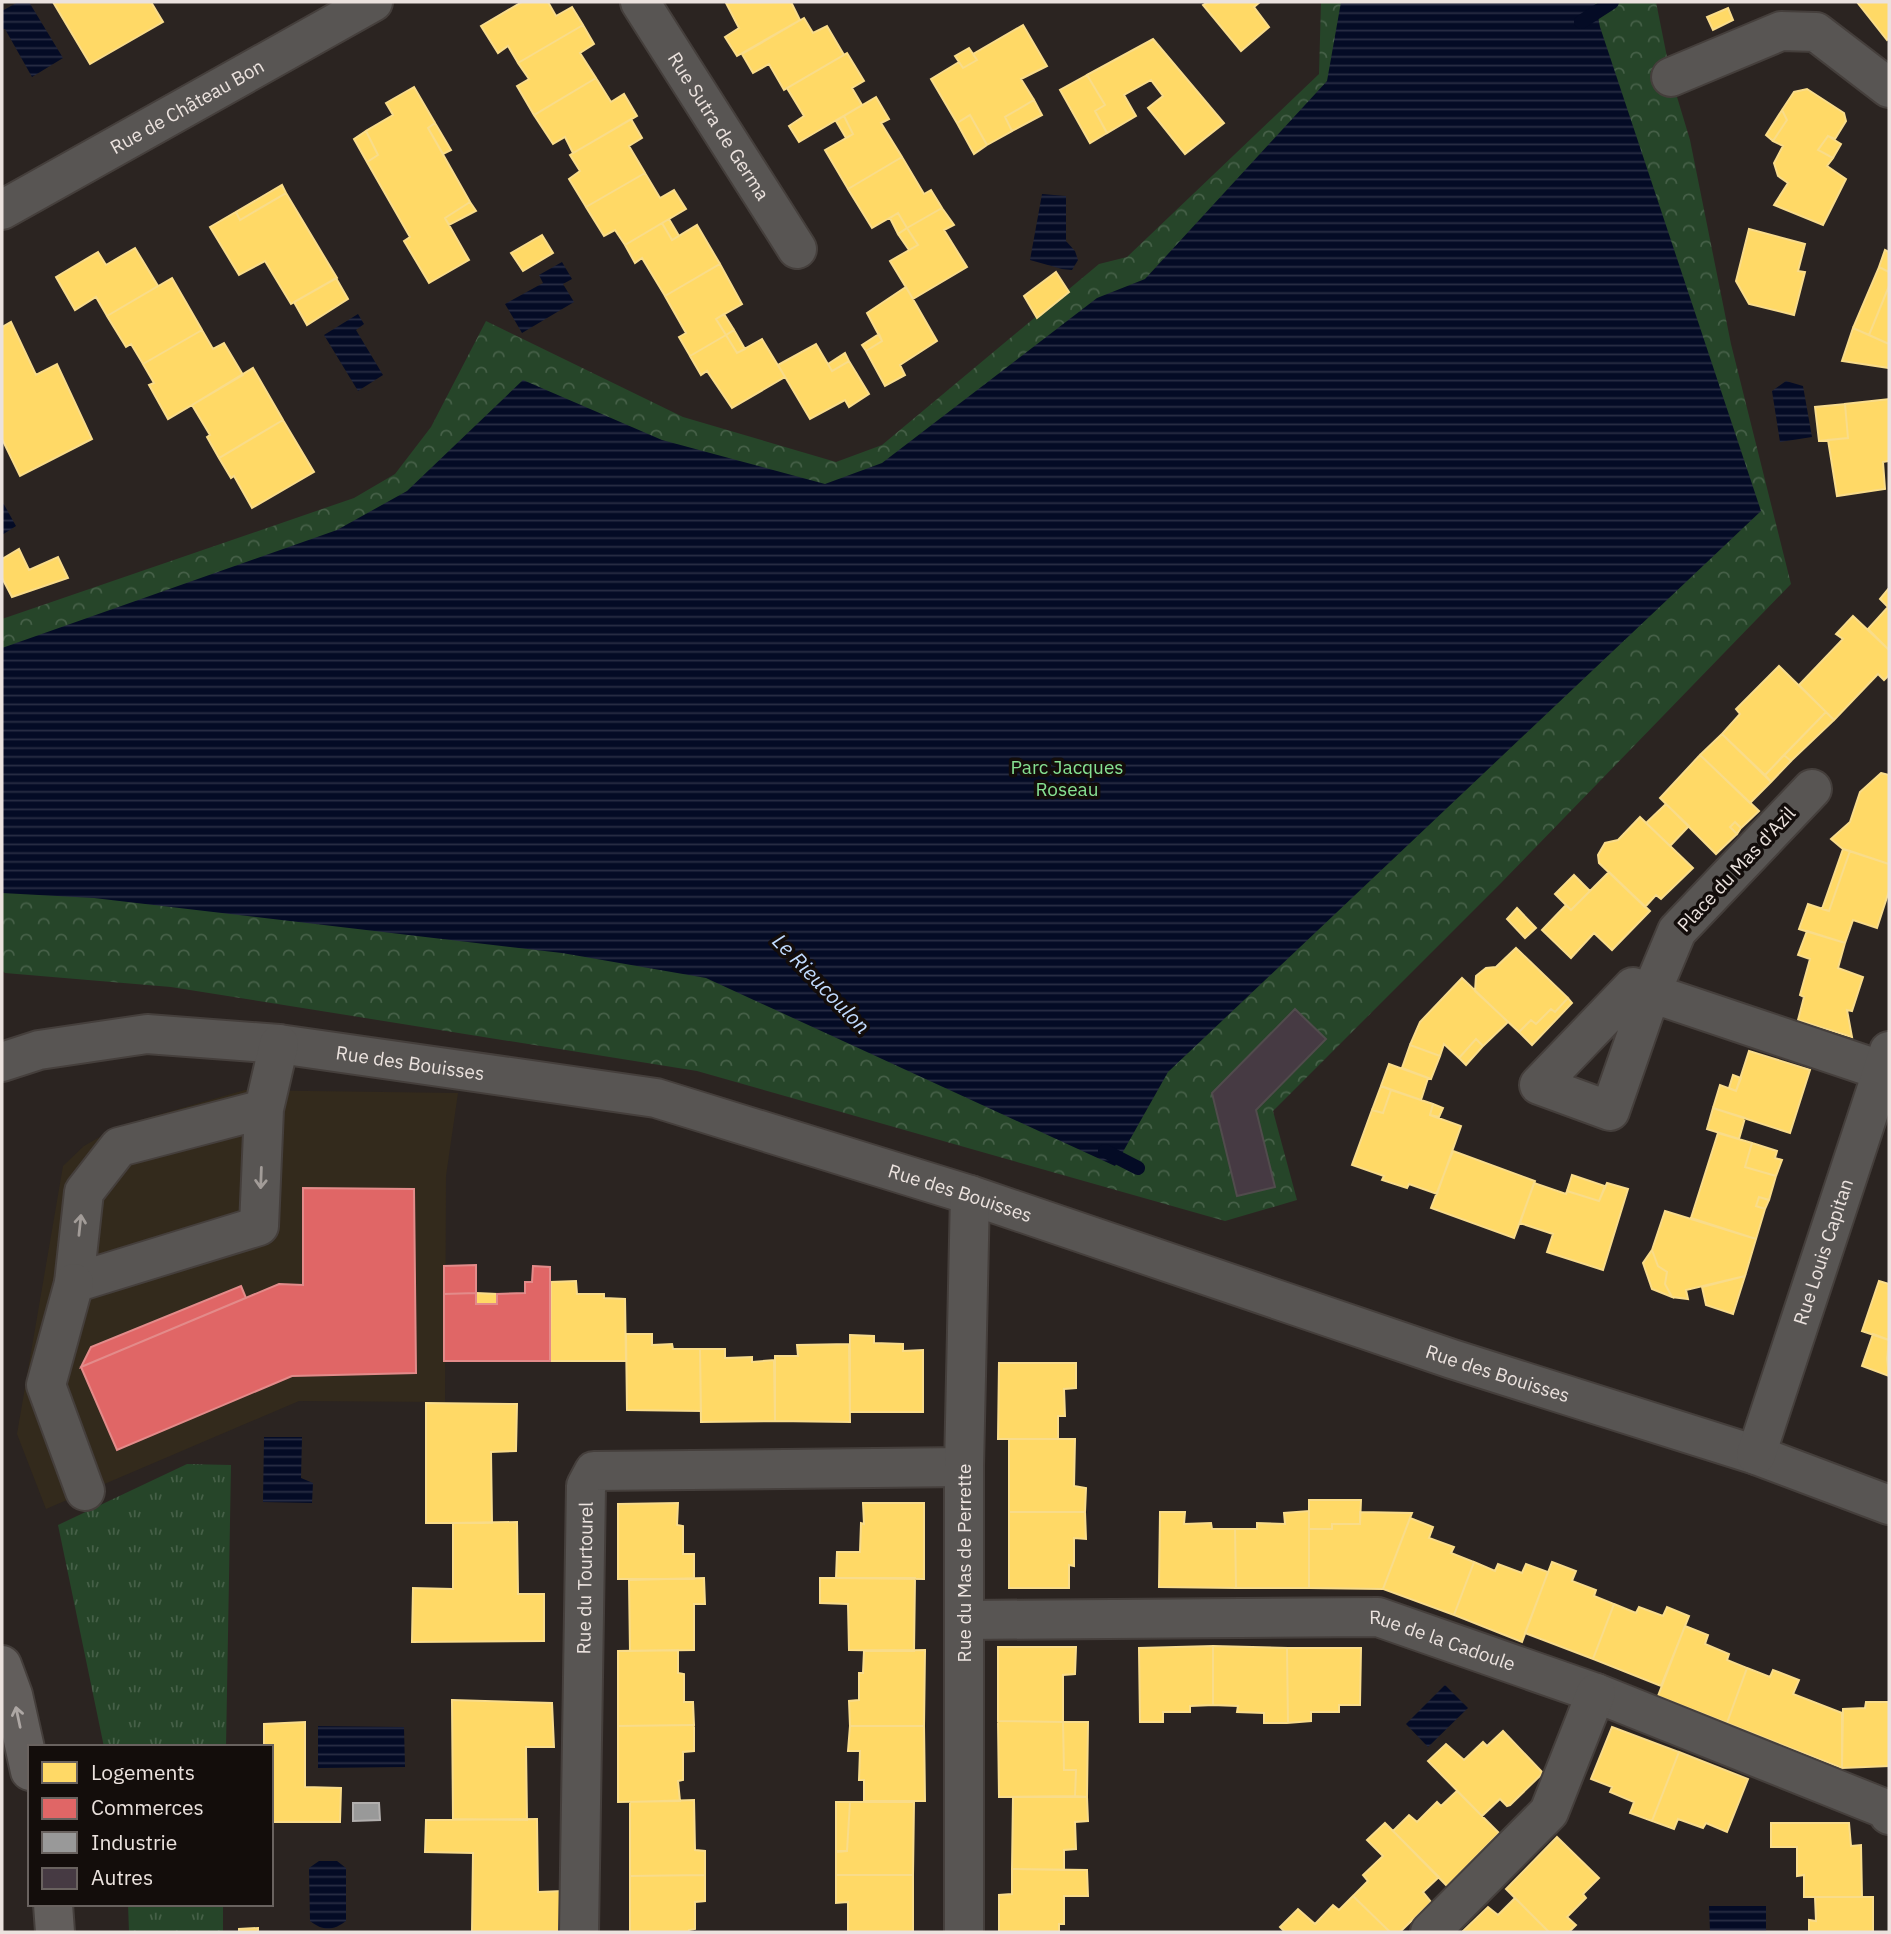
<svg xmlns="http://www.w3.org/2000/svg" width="1891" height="1934" font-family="'IBM Plex Sans',sans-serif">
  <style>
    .commercial { fill: #332a1c }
    .grass { fill: url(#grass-tufts) }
    .park { fill: url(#park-crowns) }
    .water { fill: url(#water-rules) }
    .homes { fill: #ffd966; stroke: #f9dc8a; stroke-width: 2 }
    .shops { fill: #e06666; stroke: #e38b8a; stroke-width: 2 }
    .industry { fill: #999; stroke: #b2afae; stroke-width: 2 }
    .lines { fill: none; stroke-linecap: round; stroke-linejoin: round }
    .stream { stroke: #040b25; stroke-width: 14 }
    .building { fill: #463a43; stroke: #514c4d; stroke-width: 2 }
    .minor-casing { stroke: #453f3c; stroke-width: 42 }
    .major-casing { stroke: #453f3c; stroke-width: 42 }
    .minor { stroke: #585553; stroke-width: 38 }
    .major { stroke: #625e5c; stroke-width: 38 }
    .oneway { stroke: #a29c98 }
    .oneway2 { stroke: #ada7a4 }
    .labels { text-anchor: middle; stroke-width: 7; stroke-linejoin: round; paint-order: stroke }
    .street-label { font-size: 19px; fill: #ebe2de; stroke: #130d0b }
    .park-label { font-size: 19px; fill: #86e092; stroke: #130d0b }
    .water-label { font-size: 21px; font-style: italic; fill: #c1dbfe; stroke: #130d0b }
  </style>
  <defs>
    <pattern id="grass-tufts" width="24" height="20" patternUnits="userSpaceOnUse" patternTransform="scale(1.75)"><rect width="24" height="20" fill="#264529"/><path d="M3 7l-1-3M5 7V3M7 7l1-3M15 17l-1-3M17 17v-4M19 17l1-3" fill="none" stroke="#466048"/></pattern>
    <pattern id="park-crowns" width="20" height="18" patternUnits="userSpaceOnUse" patternTransform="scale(1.75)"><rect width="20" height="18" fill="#264529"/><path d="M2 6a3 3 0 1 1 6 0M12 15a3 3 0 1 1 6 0" fill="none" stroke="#466048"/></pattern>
    <pattern id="water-rules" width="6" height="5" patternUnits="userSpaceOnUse" patternTransform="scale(1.75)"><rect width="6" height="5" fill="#040b25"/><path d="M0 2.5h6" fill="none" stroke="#292e44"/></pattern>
  </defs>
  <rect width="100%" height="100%" fill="#2b2421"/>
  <path class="commercial" d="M245,1090L458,1093L446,1176L445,1402L299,1401L46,1509L17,1434L63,1166L84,1146L119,1126Z"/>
  <path class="grass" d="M187,1464L231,1465L226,1747H104L58,1525Z
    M128,1904H223V1932H129Z"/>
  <path class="park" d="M1321,2H1656L1671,77L1690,140L1731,344L1791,584L1501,883L1273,1111L1297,1200L1225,1221L697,1071L171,987L5,973L2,970V619L354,498L395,474L431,427L486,321L683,417L836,462L882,445L1099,264L1127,257L1319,74Z"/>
  <path class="water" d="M18,2H29L63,58L32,77L5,29L2,30V11Z
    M1341,2H1595L1600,27L1761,511L1168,1072L1115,1166L706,978L562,953L94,898L2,893V648L337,530L407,491L523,380L662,440L825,484L882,463L1097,298L1145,279L1327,81Z
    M1042,194L1066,196V241L1075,251L1078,260L1072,270L1062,269L1030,260Z
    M562,262L572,279L563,284L574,302L522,333L505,304L543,283L539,275Z
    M358,314L364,324L356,330L383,375L358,391L324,335Z
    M1786,381L1803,386L1812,437L1780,442L1772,391Z
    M2,501L16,526L2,535Z
    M264,1437H302L301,1478L313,1483L312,1503L263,1502Z
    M1445,1685L1468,1708L1428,1747L1406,1724Z
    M318,1726L404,1727L405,1767L318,1768Z
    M319,1861H337L346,1868V1921C333,1931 323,1931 310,1921L309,1868Z
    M1709,1906H1766V1932H1710Z"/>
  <path class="homes" d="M53,2H151L163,22L90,64Z
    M522,2H548L556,16L572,7L583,25L518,63L508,46L498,53L481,26Z
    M791,2L800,20L737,56L725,37L739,28L726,3Z
    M1208,2H1260L1254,7L1269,27L1241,51L1203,5Z
    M1857,2H1889V38L1887,40Z
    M1728,8L1733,20L1713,30L1707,17Z
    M804,18L813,33L827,26L844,55L784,90L769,64L753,73L742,54Z
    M583,25L594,44L580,53L596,78L534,115L517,86L529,79L518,63Z
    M1023,25L1047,66L1021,79L1034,100L1005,117L1012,131L987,145L970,115L957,123L931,79L959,62L963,68L977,60L973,54Z
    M1153,39L1224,123L1185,154L1148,108L1163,96L1151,80L1124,95L1136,116L1107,133L1095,111L1105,105L1087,75Z
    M969,48L977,60L963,68L955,56Z
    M847,53L864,81L852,88L862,105L799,142L789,126L804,116L787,88Z
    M1087,75L1105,105L1095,111L1107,133L1090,143L1060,90Z
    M596,78L611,102L624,94L637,116L573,153L565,137L553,144L534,115Z
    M414,87L435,123L428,128L470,202L445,218L469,260L429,283L404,241L410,237L367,162L378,155L366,131L393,115L386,103Z
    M1807,89L1844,113L1846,121L1835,139L1828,136L1818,150L1833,158L1827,166L1846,179L1823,225L1774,205L1788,183L1778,176L1774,163L1783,146L1773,141L1787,120L1782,110L1794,92Z
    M876,97L889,119L881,123L902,157L848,189L825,150L853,134L844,116Z
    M1034,100L1042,115L1012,131L1005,117Z
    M1782,110L1787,120L1773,141L1766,135Z
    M970,115L987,145L974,154L957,123Z
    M844,116L853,134L846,138L836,121Z
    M631,119L642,138L629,146L645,173L586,207L569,179L580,171L570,155Z
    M435,123L451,150L443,154L428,128Z
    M366,131L378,155L367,162L354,139Z
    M1828,136L1841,144L1833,158L1818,150Z
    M902,157L924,194L931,190L942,208L907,228L898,213L872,228L848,189Z
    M645,173L660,198L674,190L686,209L625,245L615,230L604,236L586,207Z
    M282,185L286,193L240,220L236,212Z
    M286,193L337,278L291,304L265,261L239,275L210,227L236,212L240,220Z
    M470,202L476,211L449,225L445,218Z
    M942,208L954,225L944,230L967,267L913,299L890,261L918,245L907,228Z
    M898,213L907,228L898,234L890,218Z
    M669,219L679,236L672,240L662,223Z
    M662,223L672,240L697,225L720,264L665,296L642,258L635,263L625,245Z
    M907,228L918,245L909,250L898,234Z
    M1749,229L1805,244L1798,271L1805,272L1794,315L1749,304L1736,281Z
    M542,235L553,253L523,271L511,253Z
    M135,248L158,286L107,316L96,297L75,310L56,277L98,252L106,265Z
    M1885,250L1889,252V272L1879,267Z
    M720,264L742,304L716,319L726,335L690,356L679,337L686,333L665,296Z
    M1879,267L1889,272V286L1869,335L1853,328Z
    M1056,272L1069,292L1037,318L1024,296Z
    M172,278L202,330L143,364L131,344L126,347L107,316Z
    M336,278L348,299L307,325L294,302Z
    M1889,286V344L1869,335Z
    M906,287L937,341L900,365L905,375L885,386L866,351L882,341L867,313Z
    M724,314L734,330L726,335L716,319Z
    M11,322L36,375L57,364L92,439L20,476L2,439V327Z
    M1853,328L1889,344V368L1842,361Z
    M202,330L213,349L224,343L243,375L168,419L149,385L154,383L143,364Z
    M734,330L745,349L737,353L726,335Z
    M879,334L882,341L866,351L862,345Z
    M726,335L737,353L762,339L785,377L732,408L707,371L701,375L690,356Z
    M816,344L832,371L849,361L869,394L849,407L845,400L810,419L778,365Z
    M845,353L849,361L832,371L828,364Z
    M253,368L283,420L219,458L207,437L210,435L192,405Z
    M1889,399V461L1883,462L1885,489L1837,496L1828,440L1848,438L1845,404Z
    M1845,404L1848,438L1819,441L1815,407Z
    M283,420L314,472L252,508L234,476L231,478L219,458Z
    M19,549L29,570L58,557L68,578L12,597L2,578V559Z
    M1889,588V650L1868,629L1888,607L1880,599Z
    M1853,616L1889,650V675L1884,680L1878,674L1834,720L1799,685L1843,639L1836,634Z
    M1779,666L1826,712L1765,775L1722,734L1740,714L1736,709Z
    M1826,712L1834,720L1791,761L1784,755Z
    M1722,734L1771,782L1750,803L1700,755Z
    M1700,755L1759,811L1741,828L1735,822L1730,827L1737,834L1716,854L1660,798Z
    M1784,755L1791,761L1771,782L1765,775Z
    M1881,773L1889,775V864L1843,849L1831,839L1850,822L1860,792Z
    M1666,804L1689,826L1670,846L1646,823Z
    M1640,817L1693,868L1661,899L1656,895L1645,907L1599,863L1598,855L1605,843L1618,840Z
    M1735,822L1741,828L1737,834L1730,827Z
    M1843,849L1850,851L1829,911L1822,909Z
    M1850,851L1889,864V891L1877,928L1853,920L1845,943L1799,929L1808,904L1829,911Z
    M1609,872L1650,911L1612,950L1594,933L1571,958L1542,930L1566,905L1571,910Z
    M1574,875L1590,891L1571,910L1555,894Z
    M1517,908L1536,928L1525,938L1507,919Z
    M1807,931L1845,943L1838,968L1863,977L1852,1011L1847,1010L1852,1037L1798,1020L1804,997L1800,995L1810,959L1798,955Z
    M1516,948L1568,998L1555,1012L1551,1009L1536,1024L1531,1020L1519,1032L1475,991L1476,976L1486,968L1496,967Z
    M1462,978L1508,1022L1483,1046L1476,1039L1459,1058L1444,1044L1440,1056L1410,1045L1420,1022Z
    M1568,998L1572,1003L1532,1045L1519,1032L1531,1020L1536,1024L1551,1009L1555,1012Z
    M1476,1039L1483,1046L1466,1065L1459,1058Z
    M1410,1045L1440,1056L1431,1079L1402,1068Z
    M1749,1051L1810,1070L1790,1133L1713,1108L1720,1085L1736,1091Z
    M1389,1064L1428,1078L1421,1100L1381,1086Z
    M1733,1075L1741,1078L1736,1091L1729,1088Z
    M1381,1086L1391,1090L1383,1113L1372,1110Z
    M1391,1090L1433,1104L1430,1115L1461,1126L1437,1194L1409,1184L1407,1188L1382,1180L1384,1176L1352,1165L1372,1110L1383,1113Z
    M1433,1104L1443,1108L1439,1117L1430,1115Z
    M1713,1108L1745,1118L1739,1139L1707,1129Z
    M1718,1133L1752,1143L1745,1167L1776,1176L1769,1200L1759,1197L1756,1206L1765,1209L1756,1239L1691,1218Z
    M1752,1143L1777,1151L1775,1158L1782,1160L1776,1176L1745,1167Z
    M1453,1151L1535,1181L1514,1238L1431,1208Z
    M1572,1175L1605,1186L1599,1201L1567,1191Z
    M1534,1183L1566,1194L1567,1191L1599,1201L1607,1183L1628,1189L1603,1270L1547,1252L1553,1234L1520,1223Z
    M1759,1197L1769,1200L1765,1209L1756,1206Z
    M1665,1211L1756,1239L1745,1276L1686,1290L1688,1299L1672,1297L1665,1284L1667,1272L1658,1266L1652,1250Z
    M1652,1250L1658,1266L1667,1272L1665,1284L1672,1297L1652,1289L1643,1263Z
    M1745,1276L1733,1314L1706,1305L1702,1287Z
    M576,1281L577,1294H604V1298L625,1299L626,1361H550L551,1282Z
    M1879,1281L1889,1284V1340L1862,1331Z
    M476,1293L497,1294V1304H476Z
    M626,1334H652V1345L672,1344L673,1349H700L701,1411L627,1410Z
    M1873,1334L1889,1340L1887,1359L1889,1376L1862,1366Z
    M850,1335L874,1336V1343L903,1344V1351L923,1350V1412H850Z
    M849,1344L850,1422L775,1421V1356H798L797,1345Z
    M700,1349H725V1358L752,1357V1362L774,1360L775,1421L701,1422Z
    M999,1363H1076V1388L1064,1389L1065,1416H1058V1439H998Z
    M426,1403L517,1404L516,1451L491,1452L492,1523H426Z
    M1009,1439H1075L1074,1486L1086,1488L1085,1512H1009Z
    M1309,1500H1361L1360,1524H1332V1529H1309Z
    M678,1503L677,1525L683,1526V1554H694V1579H618V1504Z
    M863,1503H924V1579L836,1578L837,1552H860L861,1523L864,1524Z
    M1309,1511V1588H1236L1235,1529H1257V1523L1285,1524L1284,1513Z
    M1009,1512H1085L1086,1539L1074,1538V1566L1069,1565V1588H1009Z
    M1160,1512H1185L1184,1524L1211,1523L1212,1529H1235L1236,1588L1159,1587Z
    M1360,1512L1412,1513L1383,1589L1309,1588V1529H1332V1524H1360Z
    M1410,1518L1433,1527L1429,1538L1454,1547L1451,1553L1474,1562L1454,1615L1383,1589Z
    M517,1522L518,1594H544V1641L412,1642L413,1588L453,1589V1523Z
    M1474,1562L1495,1571L1498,1564L1522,1573L1526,1564L1548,1572L1522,1642L1454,1615Z
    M1552,1562L1576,1571L1572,1581L1596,1590L1594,1596L1614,1604L1593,1659L1525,1633Z
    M704,1578L705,1604H694V1650L630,1651L629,1580Z
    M820,1578H915L914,1651L849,1650L848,1604L820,1603Z
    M1614,1604L1636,1613L1639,1607L1663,1616L1667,1607L1689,1616L1661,1686L1593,1659Z
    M1685,1626L1708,1635L1705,1644L1729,1654L1727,1660L1747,1668L1727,1723L1658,1696Z
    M1213,1646V1705L1190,1706V1712H1163V1722H1140L1139,1648Z
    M1213,1646L1287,1648L1288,1723H1264V1713L1237,1712L1238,1706L1213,1705Z
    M998,1647H1076L1075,1674L1063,1675V1722L998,1721Z
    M1287,1648H1361L1360,1705H1339V1712H1311V1721L1288,1723Z
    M678,1650V1673L684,1674V1702H693L694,1725L618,1726V1651Z
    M925,1650L924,1726H850L849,1701L859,1700V1673H863L864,1651Z
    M1747,1668L1770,1677L1773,1670L1799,1680L1793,1694L1842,1713V1768L1727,1723Z
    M452,1700L552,1703L554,1747H526L527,1820L453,1819Z
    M1866,1702H1889V1766L1842,1768L1843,1709L1865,1708Z
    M998,1721L1063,1722L1064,1770H1076L1075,1796L999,1797Z
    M305,1722V1787L341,1788L340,1822H271V1747H264V1724Z
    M1063,1722H1088L1087,1797L1075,1796L1076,1770H1064Z
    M694,1725V1751L683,1752V1780L678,1781L680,1801L618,1802V1726Z
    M850,1726H924L925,1801H864V1780H859L860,1751H848Z
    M1612,1727L1679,1752L1652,1821L1630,1813L1634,1802L1610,1792L1612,1787L1591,1779Z
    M1503,1731L1543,1773L1510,1805L1507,1806L1500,1799L1482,1816L1428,1761L1446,1744L1464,1760L1483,1742L1487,1746Z
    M1679,1752L1748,1779L1727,1832L1706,1823L1703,1828L1678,1819L1674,1829L1652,1821Z
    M1457,1791L1499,1833L1447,1886L1393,1831L1409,1815L1417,1822L1437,1802L1441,1806Z
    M1013,1797H1087L1088,1821L1075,1822L1076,1849L1064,1850V1870L1012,1869Z
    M694,1800L695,1850L705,1851V1875L630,1876V1802Z
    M836,1802H850L847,1851H836Z
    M850,1802H914L913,1875H836V1852L847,1851Z
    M537,1819L538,1892L563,1891V1932H472L473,1853L425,1852L426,1820Z
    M1385,1823L1439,1877L1423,1892L1431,1902L1400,1932H1390L1353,1896L1368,1881L1363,1875L1383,1856L1367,1840Z
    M1771,1823H1849L1851,1846L1861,1845L1862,1897H1804V1875L1797,1876V1847H1771Z
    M1557,1837L1599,1878L1583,1894L1586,1898L1567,1917L1576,1925L1569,1932H1549L1506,1889Z
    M1012,1869L1087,1870L1088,1896H1064V1924H1059V1932H999V1895L1012,1894Z
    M705,1875V1901L695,1902V1929L689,1930V1932H630V1876Z
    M836,1875H913V1932H848V1902L836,1903Z
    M1353,1896L1390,1932H1285L1280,1927L1298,1909L1315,1924L1333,1905L1339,1910Z
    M1815,1897H1873V1932H1809V1920L1816,1921Z
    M1515,1898L1549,1932H1462L1488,1907L1498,1915Z
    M258,1928V1932H239V1929Z"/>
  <path class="shops" d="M303,1188L414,1189L416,1373L292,1376L117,1450L81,1367L279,1284L303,1285Z
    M476,1265V1293L444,1294V1266Z
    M533,1266L550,1267V1361H444V1294L476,1293V1304H497V1294L525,1293V1282H532Z
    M241,1286L246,1298L81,1367L91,1347Z"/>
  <path class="industry" d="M353,1803H379L380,1820L353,1821Z"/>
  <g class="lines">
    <path class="stream" d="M1581,22L1612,2
      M1105,1151L1138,1168"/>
  </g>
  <path class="building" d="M1295,1009L1326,1039L1256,1110L1275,1187L1237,1196L1212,1093Z"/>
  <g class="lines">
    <g class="minor-casing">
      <g id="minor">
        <path id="s1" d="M640,2L797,249"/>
        <path d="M1671,77L1781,31L1816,32L1889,88"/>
        <path id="s2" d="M2,210L373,2"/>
        <path d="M1812,789L1677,931L1651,993L1610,1111L1539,1085L1633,987C1716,1015 1800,1043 1883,1071L1889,1073"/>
        <path id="s3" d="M2,1062L39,1050L147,1034L279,1044L656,1098L970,1195L1452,1359L1756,1455L1889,1505"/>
        <path d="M264,1109L119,1147L84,1192L74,1283L259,1226L264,1109L279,1044"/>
        <path d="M74,1283L46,1385L85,1491"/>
        <path id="s4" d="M1756,1455L1889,1051"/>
        <path id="s5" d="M965,1620L1378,1617L1596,1693L1886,1809L1889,1815"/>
        <path id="s6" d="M579,1932L586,1486L594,1471L964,1467"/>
        <path id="s7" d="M964,1932V1467L970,1195"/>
        <path d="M1430,1932L1549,1812L1596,1693"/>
      </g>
    </g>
    <g class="major-casing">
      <path id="major" d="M2,1665L13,1695L30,1771
        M53,1904L55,1932"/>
    </g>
    <use href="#minor" class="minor"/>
    <use href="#major" class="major"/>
  </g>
  <defs><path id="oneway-shaft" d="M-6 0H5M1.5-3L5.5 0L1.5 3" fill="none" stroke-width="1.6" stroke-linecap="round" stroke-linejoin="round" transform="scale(1.75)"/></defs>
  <g class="oneway">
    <use href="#oneway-shaft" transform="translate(261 1178) rotate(92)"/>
    <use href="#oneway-shaft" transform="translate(80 1225) rotate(-84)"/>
  </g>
  <use class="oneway2" href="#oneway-shaft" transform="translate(18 1717) rotate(-102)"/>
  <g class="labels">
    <g class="street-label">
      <text dy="7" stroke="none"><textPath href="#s2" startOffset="212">Rue de Château Bon</textPath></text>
      <text dy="7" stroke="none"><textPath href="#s1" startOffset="147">Rue Sutra de Germa</textPath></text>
      <text transform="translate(1736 869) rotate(-47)" y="7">Place du Mas d'Azil</text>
      <text dy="7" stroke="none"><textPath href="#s3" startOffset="413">Rue des Bouisses</textPath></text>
      <text dy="7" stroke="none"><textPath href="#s3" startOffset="980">Rue des Bouisses</textPath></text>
      <text dy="7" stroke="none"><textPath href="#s4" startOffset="214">Rue Louis Capitan</textPath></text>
      <text dy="7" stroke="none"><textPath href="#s3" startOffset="1547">Rue des Bouisses</textPath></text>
      <text dy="7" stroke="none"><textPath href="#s7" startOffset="369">Rue du Mas de Perrette</textPath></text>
      <text dy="7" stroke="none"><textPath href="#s6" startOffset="354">Rue du Tourtourel</textPath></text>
      <text dy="7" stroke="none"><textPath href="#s5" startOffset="481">Rue de la Cadoule</textPath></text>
    </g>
    <g class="park-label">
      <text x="1067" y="774">Parc Jacques<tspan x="1067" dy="22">Roseau</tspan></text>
    </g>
    <g class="water-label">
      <text transform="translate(821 984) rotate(46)" y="7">Le Rieucoulon</text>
    </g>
  </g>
  <rect width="1891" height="1934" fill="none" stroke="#ebe2de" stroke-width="7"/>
  <rect x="28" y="1745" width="245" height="161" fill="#130d0b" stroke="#69625f" stroke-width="2"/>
  <rect x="42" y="1762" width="35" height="21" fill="#ffd966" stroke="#69625f" stroke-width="2"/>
  <text x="91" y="1780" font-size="21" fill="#ebe2de">Logements</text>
  <rect x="42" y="1798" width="35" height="21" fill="#e06666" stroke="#69625f" stroke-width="2"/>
  <text x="91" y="1815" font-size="21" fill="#ebe2de">Commerces</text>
  <rect x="42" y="1832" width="35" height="21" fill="#999999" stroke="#69625f" stroke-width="2"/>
  <text x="91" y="1850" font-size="21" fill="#ebe2de">Industrie</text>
  <rect x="42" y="1868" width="35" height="21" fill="#463a43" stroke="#69625f" stroke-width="2"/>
  <text x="91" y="1885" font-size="21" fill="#ebe2de">Autres</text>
</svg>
